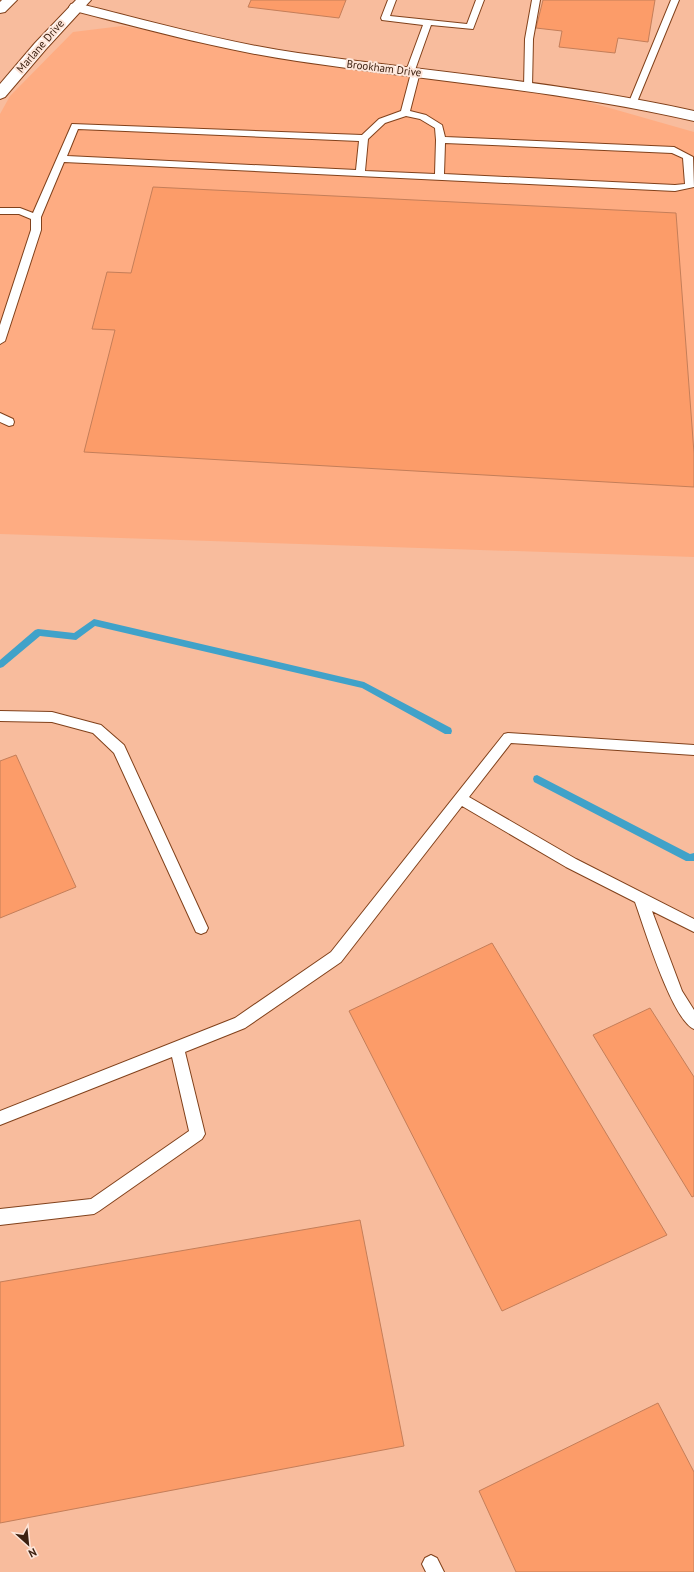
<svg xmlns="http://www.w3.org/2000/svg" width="694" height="1572" font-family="'PT Sans',sans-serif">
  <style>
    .built { fill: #feac82 }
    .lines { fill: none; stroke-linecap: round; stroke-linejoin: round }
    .stream { fill: #40a2c9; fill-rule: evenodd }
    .building { fill: #fc9c69; stroke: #c47e59 }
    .lane-casing { stroke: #81411b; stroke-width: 2 }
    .street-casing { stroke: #81411b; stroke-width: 2 }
    .secondary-casing { stroke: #81411b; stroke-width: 2 }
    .highway-casing { stroke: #81411b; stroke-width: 2 }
    .lane { fill: #fff; fill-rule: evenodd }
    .street { fill: #fff; fill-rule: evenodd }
    .secondary { fill: #fff; fill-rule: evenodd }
    .highway { fill: #fff; fill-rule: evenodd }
    .labels { text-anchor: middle; stroke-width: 4; stroke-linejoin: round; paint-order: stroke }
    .far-street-label { font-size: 11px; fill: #3d2111; stroke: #fee6da }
  </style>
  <rect width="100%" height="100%" fill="#f8bc9d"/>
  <path class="built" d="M122,26L585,101L694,132V557L0,534V114L10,96L73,32Z"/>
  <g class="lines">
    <path class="stream" d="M94,619L364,682L451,728L452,731L451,734H445L362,688L95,626L76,640L40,636L3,667L0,668V660L35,630L38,629L74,633Z
      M537,775L690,854L694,853V861H686L534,782L533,779L534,776Z"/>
  </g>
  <path class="building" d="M251,0H346L339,18L248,7Z
    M543,0H655L648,42L618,38L615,53L559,47L562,31L536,28Z
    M153,187L676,213L694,453V487L84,452L115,330L92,329L107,272L131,273Z
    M16,755L76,887L0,918V761Z
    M492,943L667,1235L502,1311L349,1011Z
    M650,1008L694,1077V1196L692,1197L593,1035Z
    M360,1220L404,1446L0,1523V1282Z
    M658,1403L694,1472V1572H516L479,1491Z"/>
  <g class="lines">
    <g class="lane-casing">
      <path id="lane" d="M388,0H396L390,16L467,24L476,0H484L473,29L431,25L415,70L420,72L410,111L426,115L442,125L445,137L674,147L693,157L694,187L675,191L64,162L41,217V230L5,341L0,344V325L31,230V219L19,214H0V208H20L33,213L72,124L362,135L379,119L401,111L411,73L406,71L423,25L382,20L381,18ZM406,116L420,119L435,128L436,140L435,174L365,171L368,139L385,123ZM78,129L359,141L356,170L67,156ZM445,143L672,153L683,158L685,184L675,185L444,174Z
        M532,0H540L533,39L532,87L528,90L524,87L525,39Z
        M671,0H679L637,102L633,105L630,104L629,102Z
        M0,413L13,419L14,422L13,425L9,426L0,422Z
        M0,711L52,712L97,724L101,725L124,745L208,928L206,932L201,934L196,932L114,753L93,733L52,722L0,721Z
        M508,733L694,745V755L511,743L469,797L576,859L694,919V932L652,911L682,991L694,1010V1029C672,1020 644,927 635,902L566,867L462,806L341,962L245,1028L185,1052L205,1134L202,1139L99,1211L94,1214L0,1225V1209L91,1199L189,1131L172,1057L0,1125V1111L235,1018L331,952L504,734Z
        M431,1555L437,1558L444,1572H426L422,1564L425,1558Z"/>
    </g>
    <g class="street-casing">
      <path id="street" d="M76,3C150,21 222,42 298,53C430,72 564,82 694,111V121C564,91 430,81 297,61C221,50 146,29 71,10L69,7L71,4Z"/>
    </g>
    <g class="secondary-casing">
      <path id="secondary" d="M76,0H91L46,49L5,97L0,99V84L35,43Z"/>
    </g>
    <g class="highway-casing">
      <path id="highway" d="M2,0H17L5,12L0,13V2Z"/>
    </g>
    <use href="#lane" class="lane"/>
    <use href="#street" class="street"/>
    <use href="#secondary" class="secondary"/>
    <use href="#highway" class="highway"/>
  </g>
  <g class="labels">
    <g class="far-street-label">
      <text transform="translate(40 46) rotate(-49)" y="4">Marlane Drive</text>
      <text transform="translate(384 68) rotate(7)" y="4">Brookham Drive</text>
    </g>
  </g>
  <g transform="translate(28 1544) rotate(153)" stroke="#fee6da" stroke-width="3" paint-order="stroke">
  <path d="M0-3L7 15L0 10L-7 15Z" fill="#3d2111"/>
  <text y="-6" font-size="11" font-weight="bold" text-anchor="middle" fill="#3d2111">N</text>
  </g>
</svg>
